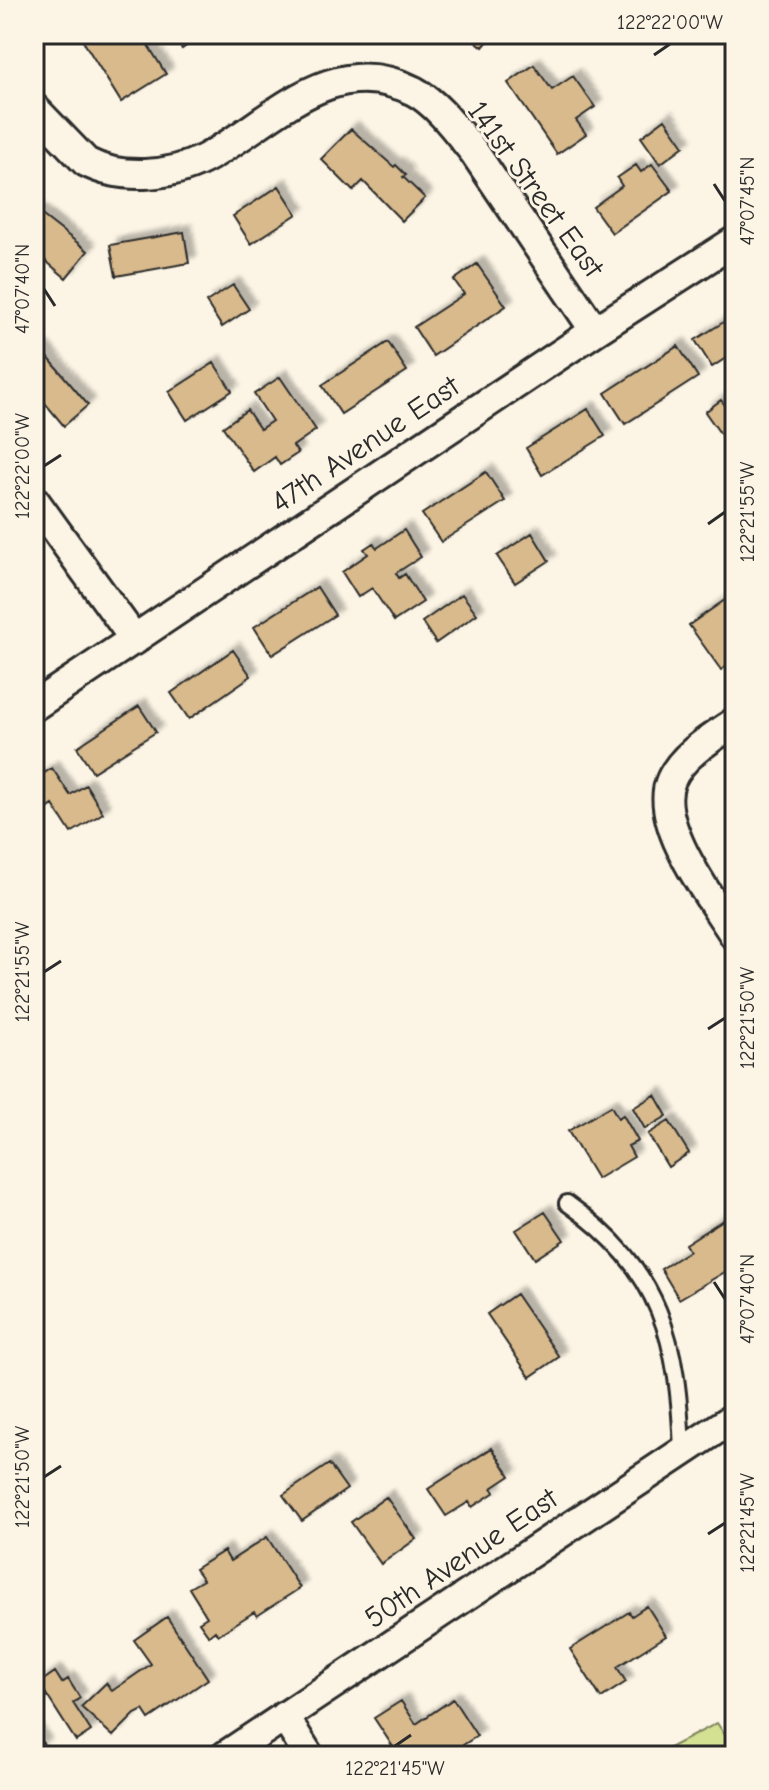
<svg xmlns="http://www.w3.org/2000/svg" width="769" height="1790" font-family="'Comic Neue',sans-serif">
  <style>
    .green { fill: #d4e092; stroke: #80865e; stroke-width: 2 }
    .building { fill: #d8ba8c; stroke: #2b2b2b; stroke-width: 2; filter: url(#shadow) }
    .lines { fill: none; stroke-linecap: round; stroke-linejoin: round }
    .lane-casing { stroke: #2b2b2b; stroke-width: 20 }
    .street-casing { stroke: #2b2b2b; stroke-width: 34 }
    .lane { stroke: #fcf5e5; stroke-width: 14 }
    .street { stroke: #fcf5e5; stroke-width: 28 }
    .ticks { fill: none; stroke: #2b2b2b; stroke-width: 3 }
    .labels { text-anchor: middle; stroke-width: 6; stroke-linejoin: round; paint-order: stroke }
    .street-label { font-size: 30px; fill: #2b2b2b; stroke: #fcf5e5 }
    .neatline { fill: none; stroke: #2b2b2b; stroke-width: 3 }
    .ticks-label { font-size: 20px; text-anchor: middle; fill: #2b2b2b }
  </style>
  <defs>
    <filter id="shadow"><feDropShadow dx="7" dy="-7" stdDeviation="2" flood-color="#0004"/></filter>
  </defs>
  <rect width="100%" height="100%" fill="#fcf5e5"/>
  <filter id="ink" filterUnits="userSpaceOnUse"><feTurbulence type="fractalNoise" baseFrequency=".0125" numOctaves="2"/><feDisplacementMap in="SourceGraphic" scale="16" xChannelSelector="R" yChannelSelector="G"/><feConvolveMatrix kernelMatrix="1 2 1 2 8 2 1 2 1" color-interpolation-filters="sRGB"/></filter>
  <g filter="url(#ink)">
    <path class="green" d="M717,1723L735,1750V1756H654Z"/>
    <path class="building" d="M83,34H141L166,74L121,102L80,36Z
      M171,34H203L182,49Z
      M467,34H494L483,47Z
      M534,65L552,90L573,76L595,107L576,120L586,134L557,154L508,83Z
      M665,119L684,146L660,164L641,137Z
      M351,129L394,167L396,165L406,175L403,177L425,198L402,221L363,181L353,191L321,159Z
      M652,164L672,191L612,233L593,207L622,186L617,178L636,165L641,172Z
      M279,186L297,214L251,244L233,216Z
      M34,209L88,251L66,278L34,251Z
      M184,232L189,263L116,276L110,245Z
      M477,264L506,306L433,356L414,327L464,294L454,280Z
      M233,285L249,309L222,327L206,302Z
      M735,315V352L712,367L695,340Z
      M388,342L407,371L341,414L322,385Z
      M678,346L698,377L625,424L605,393Z
      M41,349L88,405L64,426L34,390V355Z
      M214,363L232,391L187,420L169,392Z
      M280,377L316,430L293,446L298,453L280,465L275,457L254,472L223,427L247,410L260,429L272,421L254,394Z
      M721,400L735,418V426L722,436L705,412Z
      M588,409L605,436L542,475L526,448Z
      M486,472L505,501L441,542L422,514Z
      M404,530L421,557L396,573L399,578L405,574L423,602L394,621L372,588L358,597L342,572L368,554L364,549L373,543L377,548Z
      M532,533L549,561L515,583L497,556Z
      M317,587L335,615L272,655L254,627Z
      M735,593V661L721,670L689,625Z
      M462,594L477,614L436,643L422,622Z
      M233,650L251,676L189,719L171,693Z
      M139,706L156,732L93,772L77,747Z
      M52,768L70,795L86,785L103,813L71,833L53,805L34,818V780Z
      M655,1095L667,1116L645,1129L633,1108Z
      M611,1106L618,1118L623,1115L638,1141L628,1146L634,1157L597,1179L568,1131Z
      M669,1121L689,1153L668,1167L648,1134Z
      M545,1212L564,1240L535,1259L516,1230Z
      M728,1217L735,1229V1266L679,1299L661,1269L689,1251L685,1244Z
      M516,1294L559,1357L530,1377L487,1314Z
      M492,1448L510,1476L492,1488L495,1492L472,1507L469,1502L446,1516L428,1489Z
      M329,1464L347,1489L302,1521L283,1495Z
      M386,1497L416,1539L381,1564L351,1522Z
      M267,1537L300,1588L257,1616L254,1612L218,1635L215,1631L209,1636L199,1622L207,1617L189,1588L203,1580L195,1569L224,1551L230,1561Z
      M647,1606L666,1636L617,1667L626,1682L601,1698L570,1649L629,1612L632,1616Z
      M167,1617L208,1679L149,1719L143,1710L135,1714L113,1736L81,1707L106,1683L112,1691L151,1664L134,1640Z
      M55,1672L62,1683L68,1679L80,1698L73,1703L91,1731L76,1741L39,1683Z
      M453,1699L477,1736L446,1756H399L374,1718L401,1701L416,1724Z
      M34,1730L44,1745L34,1751Z"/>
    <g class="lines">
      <g class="lane-casing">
        <path id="lane" d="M567,1203C662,1270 678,1341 682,1452"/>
      </g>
      <g class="street-casing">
        <path id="street" d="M34,108L86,162C120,180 169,177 204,159C272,123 330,49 414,91C438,104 457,131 474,152L595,331
          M34,500L135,640
          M34,706L595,331L735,241
          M735,722C713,737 682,755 671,780C652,823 713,901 735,936
          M284,1716L309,1756
          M225,1756L735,1417"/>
      </g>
      <use href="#lane" class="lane"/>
      <use href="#street" class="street"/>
    </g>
  </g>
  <path class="ticks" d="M654,55L670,44M714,184L725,201M44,289L55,306M44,466L61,455M708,524L725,512M44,972L61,961M708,1029L725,1018M714,1282L725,1299M44,1477L61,1466M708,1534L725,1523M395,1746L411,1735"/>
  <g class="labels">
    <g class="street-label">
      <text transform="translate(536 189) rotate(54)" y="10">141st Street East</text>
      <text transform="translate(365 444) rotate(-34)" y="10">47th Avenue East</text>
      <text transform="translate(461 1558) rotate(-34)" y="10">50th Avenue East</text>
    </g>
  </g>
  <rect width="769" height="1790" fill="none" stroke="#fcf5e5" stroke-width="88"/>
  <rect x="44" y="44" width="681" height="1702" class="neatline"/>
  <g class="ticks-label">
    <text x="670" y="29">122°22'00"W</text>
    <text transform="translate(747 201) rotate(-90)" y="7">47°07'45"N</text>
    <text transform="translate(22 289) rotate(-90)" y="7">47°07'40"N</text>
    <text transform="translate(22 466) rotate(-90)" y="7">122°22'00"W</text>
    <text transform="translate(747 512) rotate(-90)" y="7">122°21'55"W</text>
    <text transform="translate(22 972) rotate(-90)" y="7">122°21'55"W</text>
    <text transform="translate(747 1018) rotate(-90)" y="7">122°21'50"W</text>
    <text transform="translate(747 1299) rotate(-90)" y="7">47°07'40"N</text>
    <text transform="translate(22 1477) rotate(-90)" y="7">122°21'50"W</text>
    <text transform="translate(747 1523) rotate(-90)" y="7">122°21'45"W</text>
    <text x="395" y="1775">122°21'45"W</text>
  </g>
</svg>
